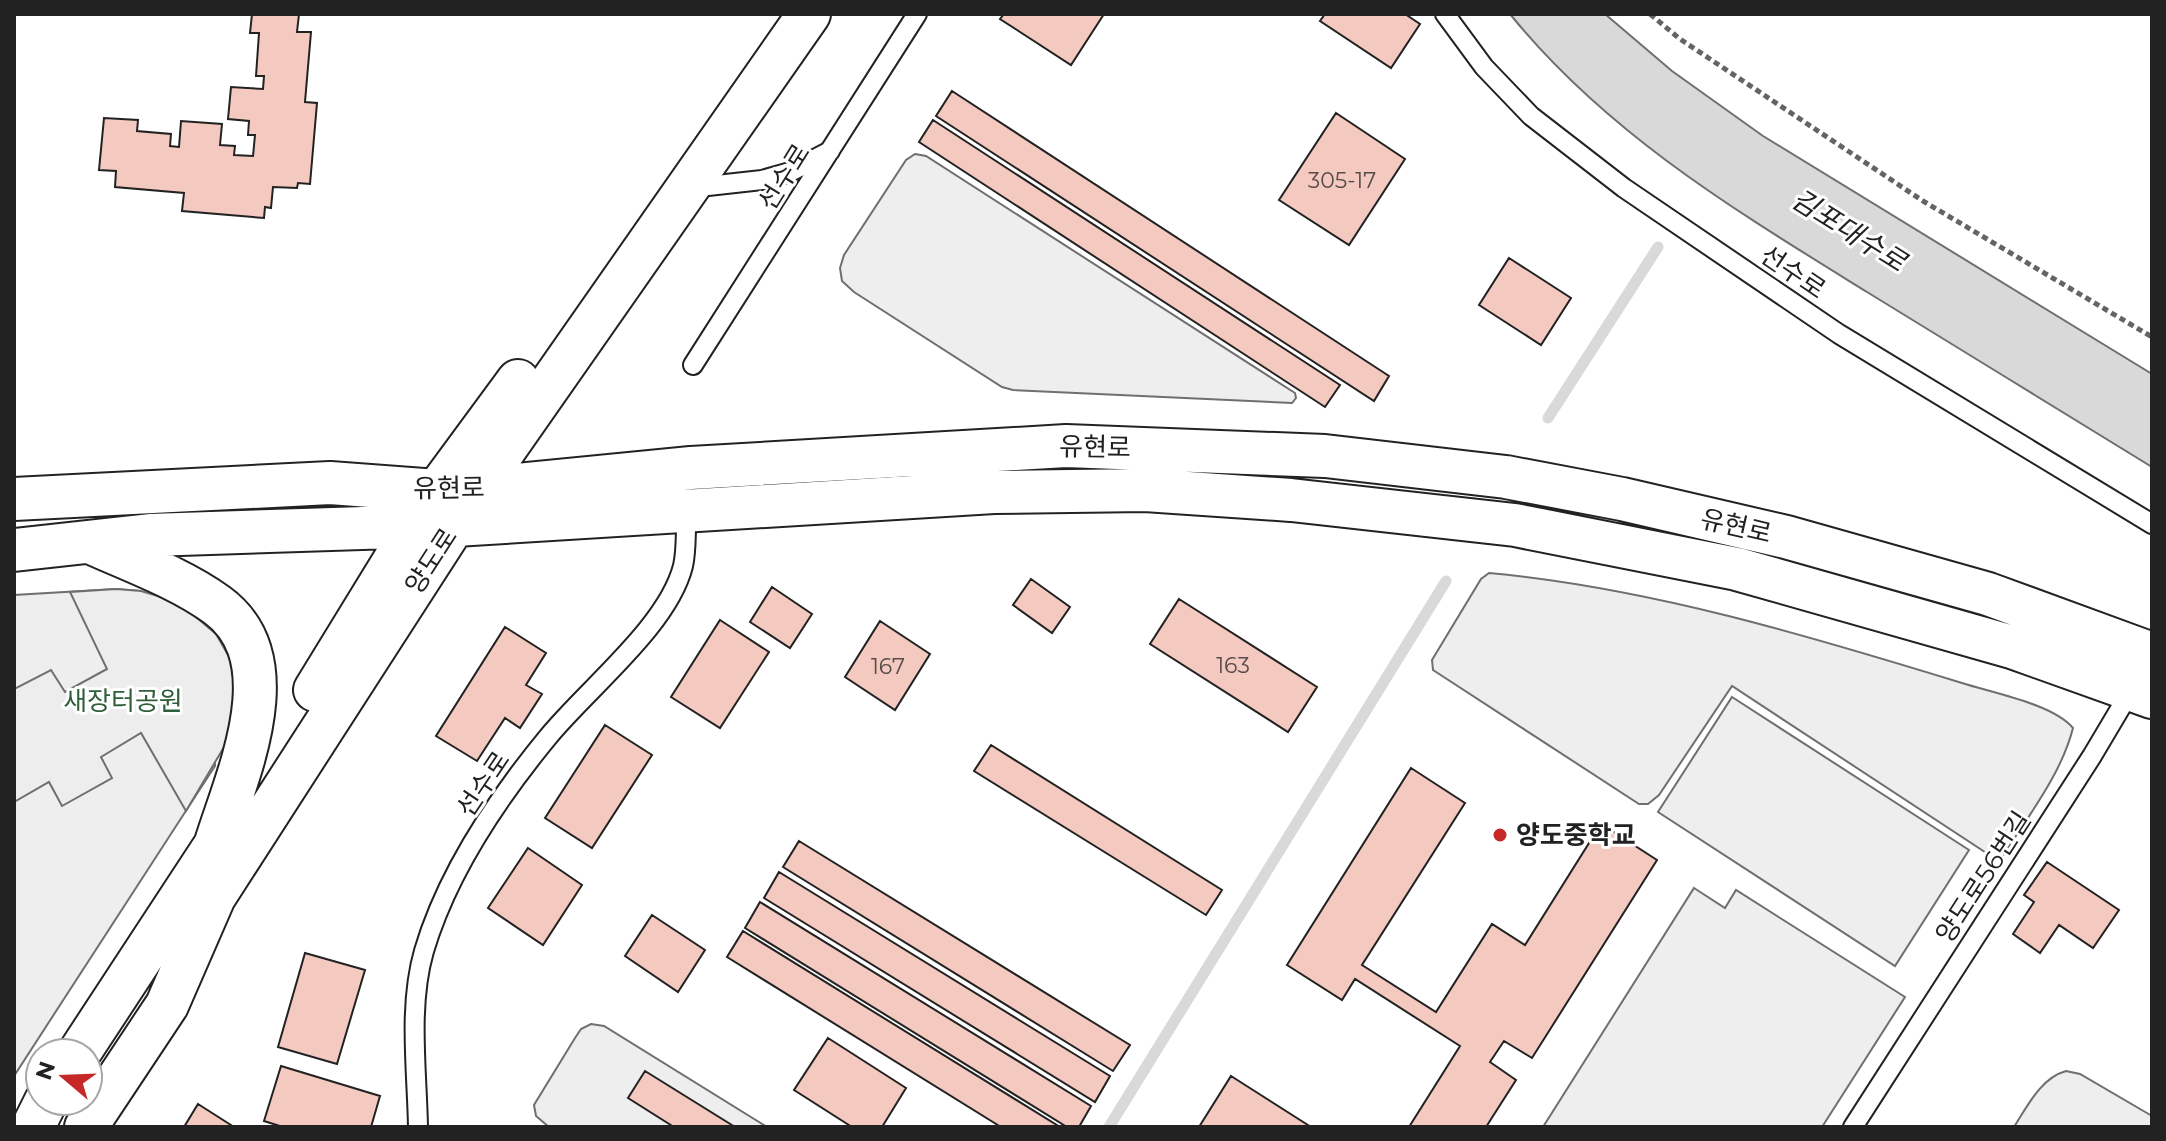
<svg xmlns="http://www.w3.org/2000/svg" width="2166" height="1141" font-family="Montserrat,'Noto Sans KR',sans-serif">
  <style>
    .green { fill: #eee; stroke: #6f6f6f; stroke-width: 2 }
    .parking { fill: #ededed; stroke: #6f6f6f; stroke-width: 2 }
    .water { fill: #d9d9d9; stroke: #6f6f6f; stroke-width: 2 }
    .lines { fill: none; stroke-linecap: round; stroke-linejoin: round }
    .stream { stroke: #d9d9d9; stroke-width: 11 }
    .building { fill: #f3c9c0; stroke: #222; stroke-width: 2 }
    .service-casing { stroke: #222; stroke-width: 22 }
    .tertiary-casing { stroke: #222; stroke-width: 46 }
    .path { stroke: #646464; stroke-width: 5; stroke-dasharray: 6 4; stroke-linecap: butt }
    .service { stroke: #fff; stroke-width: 18 }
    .tertiary { stroke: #fff; stroke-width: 42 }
    .poi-dot { fill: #c62828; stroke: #fff; stroke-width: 3 }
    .labels { text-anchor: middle; stroke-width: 6; stroke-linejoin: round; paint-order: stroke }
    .number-label { font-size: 22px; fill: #564c4a }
    .street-label { font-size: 26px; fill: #222; stroke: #fff }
    .park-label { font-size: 26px; fill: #2f5e38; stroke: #fff }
    .poi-label { font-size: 26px; font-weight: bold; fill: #222; stroke: #fff; text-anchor: start }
    .water-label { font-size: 28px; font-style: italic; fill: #222; stroke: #fff }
  </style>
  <rect width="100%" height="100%" fill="#fff"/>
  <path class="green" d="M915,154L926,156L1295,393L1296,398L1292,403L1013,390L1002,387L854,292L842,281L840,268L844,255L906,160Z
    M1489,573C1650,588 1809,636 1962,683C1993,693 2053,704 2073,728C2061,775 2028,816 2003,856H1991L1732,686L1659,795L1648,804H1639L1433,670L1432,660L1481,579Z
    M116,589L141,591L216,634L215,766L14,1076V595Z
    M1732,697L1969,850L1895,966L1658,812Z
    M1694,888L1725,908L1736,890L1905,997L1822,1127H1543Z
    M591,1024L604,1026L767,1127H549L536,1116L534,1105L575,1038L581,1029Z
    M2066,1071L2080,1074L2152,1116V1127H2014C2028,1105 2041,1078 2066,1071Z"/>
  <path class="parking" d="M116,589L141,591L168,599L190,612L216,634L231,660L237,683L227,742L186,811L141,733L101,757L112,778L62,806L49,782L14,802V689L51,670L65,692L107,669L70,592Z"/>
  <path class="water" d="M1510,14H1605L1672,71L1763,136L2152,374V467C2057,409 1962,350 1867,292C1738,212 1607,134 1510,14Z"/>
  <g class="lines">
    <path class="stream" d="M1548,418L1658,247
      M1109,1127L1446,581"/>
  </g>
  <path class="building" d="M252,14H299L297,32H311L305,102L317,103L310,184L298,183L297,188L273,187L271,208L265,207L264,218L182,211L184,193L115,187L116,171L99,170L104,118L138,120L137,131L171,134L170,146L179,147L181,121L222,124L220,145L235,146L234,155L253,156L255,135H248L249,121L228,119L231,87L263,89L264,76H256L259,33H250Z
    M1004,14H1104L1071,65L1000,19Z
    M1325,14H1405L1420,24L1391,68L1320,21Z
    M952,91L1389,376L1374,401L936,116Z
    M1336,113L1405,159L1349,245L1279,200Z
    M933,120L1340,385L1325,407L919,142Z
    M1509,258L1571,298L1541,345L1479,305Z
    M1031,579L1070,607L1052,633L1013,605Z
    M772,587L812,614L790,648L750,622Z
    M1179,599L1317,687L1288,732L1150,644Z
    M720,620L769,652L720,728L671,697Z
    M880,621L930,654L895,710L845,677Z
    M505,627L546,653L526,685L542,694L520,728L505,718L477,761L436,736Z
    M605,725L652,755L592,848L545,818Z
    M991,745L1222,890L1206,915L974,771Z
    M1411,768L1465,803L1362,965L1436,1012L1492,924L1525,945L1601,824L1657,860L1532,1058L1504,1041L1490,1062L1516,1080L1486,1127H1409L1460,1046L1355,979L1342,1000L1287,965Z
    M799,841L1130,1045L1113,1071L783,867Z
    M528,848L582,885L543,945L488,908Z
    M2047,862L2119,910L2093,948L2059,925L2040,953L2013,934L2034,902L2024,895Z
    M779,872L1110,1076L1095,1102L764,898Z
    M760,902L1091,1106L1079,1127H1067L745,928Z
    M652,915L705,950L678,992L625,956Z
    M743,931L1060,1127H1001L727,957Z
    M305,953L365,970L337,1064L278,1047Z
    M828,1038L906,1088L882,1127H852L794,1090Z
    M281,1066L380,1096L371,1127H283L264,1121Z
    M645,1071L735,1127H674L628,1098Z
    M1231,1076L1311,1127H1199Z
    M198,1104L234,1127H184Z"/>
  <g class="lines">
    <g class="service-casing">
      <path id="service" d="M1445,14L1484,67L1531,116L1624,188L1839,334L2152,524
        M690,188L762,180L790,172L830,151
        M693,365L917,14
        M418,1127C417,1071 408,1006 424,951C447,873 497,799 548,737C587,689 668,626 683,566C687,549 685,529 687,512
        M1853,1127L2092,756L2133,687"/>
    </g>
    <g class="tertiary-casing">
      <path id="tertiary" d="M14,499L330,483L437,491L477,489L691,468L1066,446L1325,456L1506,477L1622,499L1786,537L1988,594L2152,654
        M90,542C132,561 180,578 217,605C292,660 236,777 215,846
        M14,550L150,535L455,525L994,492L1145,490L1291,500L1515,525L1737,569L2012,647L2152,697
        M315,690L437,491L518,381
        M79,1053L214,847
        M33,1127L46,1101
        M86,1127L167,1005L214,897L477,489L809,14"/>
    </g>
    <path class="path" d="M1650,14L1680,39L1923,201L2152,337"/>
    <use href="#service" class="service"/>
    <use href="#tertiary" class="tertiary"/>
  </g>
  <circle class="poi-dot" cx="1500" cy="835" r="8"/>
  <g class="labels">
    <g class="number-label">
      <text x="1342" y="188">305-17</text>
      <text x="1233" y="673">163</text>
      <text x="888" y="674">167</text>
    </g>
    <g class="street-label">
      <text transform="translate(784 177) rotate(-58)" y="9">선수로</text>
      <text transform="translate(1793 272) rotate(34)" y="9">선수로</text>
      <text transform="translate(1095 447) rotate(1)" y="9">유현로</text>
      <text transform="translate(449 488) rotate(-1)" y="9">유현로</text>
      <text transform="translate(1736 526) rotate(13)" y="9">유현로</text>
      <text transform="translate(431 561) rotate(-57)" y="9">양도로</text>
      <text transform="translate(483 784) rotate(-56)" y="9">선수로</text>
      <text transform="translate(1983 877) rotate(-57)" y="9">양도로56번길</text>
    </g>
    <g class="park-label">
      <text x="123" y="710">새장터공원</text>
    </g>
    <g class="poi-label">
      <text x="1516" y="844">양도중학교</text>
    </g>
    <g class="water-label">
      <text transform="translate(1849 230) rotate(32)" y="10">김포대수로</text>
    </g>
  </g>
  <rect width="2166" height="1141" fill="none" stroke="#222222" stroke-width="32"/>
  <g transform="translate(64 1077) rotate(289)"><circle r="38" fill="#ffffff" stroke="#a7a7a7" stroke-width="2"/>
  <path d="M0-6L14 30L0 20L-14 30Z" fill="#c62828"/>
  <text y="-12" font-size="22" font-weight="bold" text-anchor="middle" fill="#222222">N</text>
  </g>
</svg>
